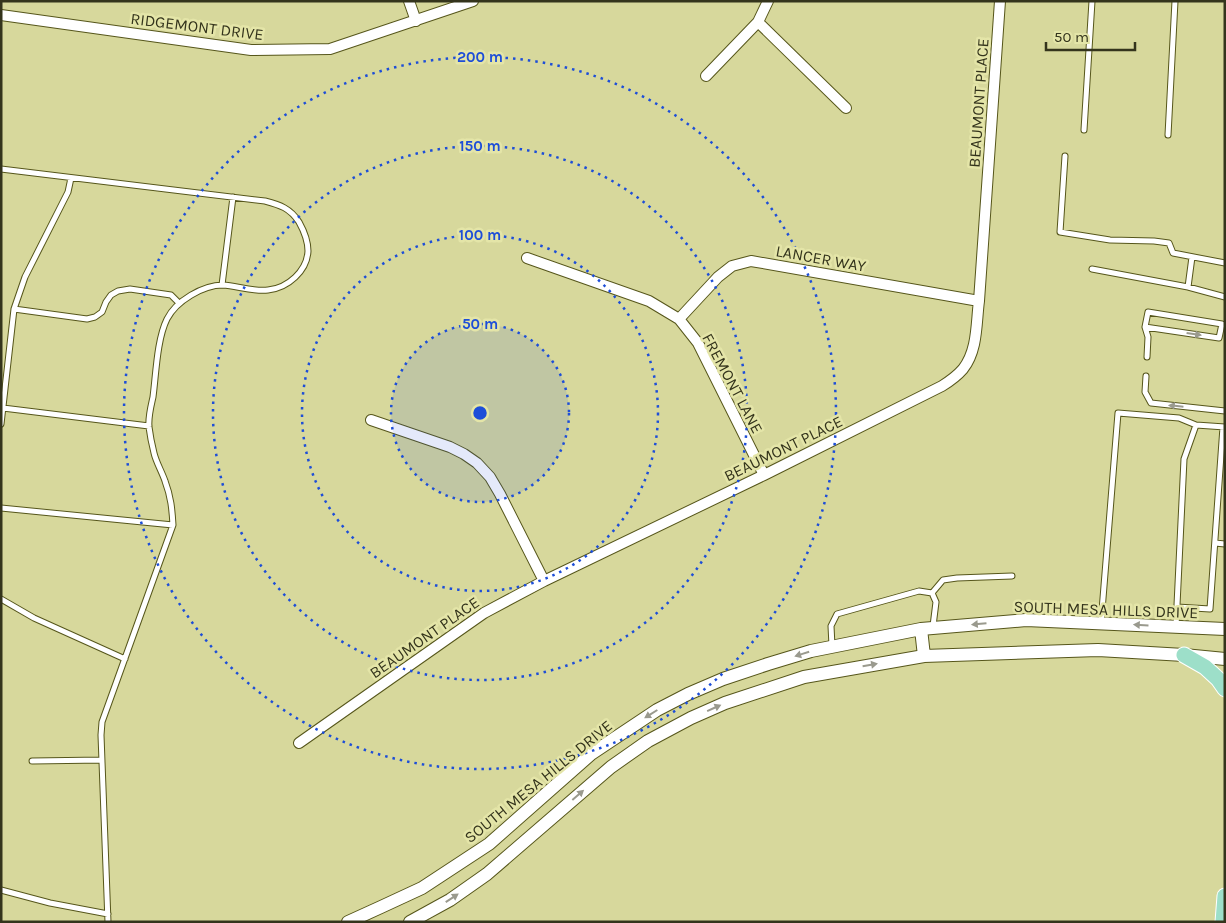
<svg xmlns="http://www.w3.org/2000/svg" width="1226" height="923" font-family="Karla,sans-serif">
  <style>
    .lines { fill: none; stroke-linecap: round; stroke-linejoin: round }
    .service-casing { stroke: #56561b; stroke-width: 7 }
    .minor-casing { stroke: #56561b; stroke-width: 12 }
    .tertiary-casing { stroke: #56561b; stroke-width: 14 }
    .primary-casing { stroke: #fff; stroke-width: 17 }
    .service { stroke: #fff; stroke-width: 5 }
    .minor { stroke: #fff; stroke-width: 10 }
    .tertiary { stroke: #fff; stroke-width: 12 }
    .primary { stroke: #9ddfc9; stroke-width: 15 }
    .oneway { fill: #9a9a8e }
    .ring { fill: none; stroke: #1d4ed8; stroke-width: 2.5; stroke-dasharray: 2.5 5 }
    .labels { text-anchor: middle; stroke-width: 5; stroke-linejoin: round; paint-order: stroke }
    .street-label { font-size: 16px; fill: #34341c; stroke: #e4e5a8 }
    .centre { fill: #1d4ed8; stroke: #e4e5a8; stroke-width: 2.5 }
    .ring-label { font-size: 15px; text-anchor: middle; font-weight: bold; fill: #1d4ed8; stroke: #e4e5a8; stroke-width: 5; stroke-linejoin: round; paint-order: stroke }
  </style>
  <rect width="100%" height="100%" fill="#d7d89c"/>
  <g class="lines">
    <g class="service-casing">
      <path id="service" d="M1084,130L1092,1
        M1168,135L1175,1
        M1065,156L1060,232L1110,240L1154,241L1169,243L1173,253L1225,263
        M1,169L265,201C280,205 290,208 299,222C304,231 308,241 308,251C307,271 288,288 268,290C254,292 237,286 223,285C203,285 176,301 167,319C157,339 156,374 153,397C151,406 148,417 149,427C150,435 152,445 154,453C156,462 162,472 165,481C171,497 172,509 173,525L102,722L101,735L108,922
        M1092,269L1188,287L1225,297
        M222,285L233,197
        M1188,287L1192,257
        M14,309L87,319L95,317L102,312L106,302L111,295L118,291L130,289L171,295L179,303
        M1145,327L1219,338L1222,324L1148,312L1145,327L1148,337L1147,357
        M1146,376L1145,392L1151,403L1225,411
        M3,408L149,426
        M1,424L14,309L25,277L68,192L71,178
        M1,508L173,525
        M1215,543L1225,544
        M932,593L943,580L957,578L1012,576
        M1,599L34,618L125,659
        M1177,607L1210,609L1223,427
        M1101,623L1118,413L1179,418L1196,425L1225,427
        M1176,626L1184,459L1196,425
        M832,646L831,626L837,614L919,591L932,593L936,602L933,626
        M32,761L102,760
        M1,890L50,903L108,914"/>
    </g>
    <g class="minor-casing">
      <path id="minor" d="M409,1L416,21
        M1,15L251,50L330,49L473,1
        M758,22L846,108
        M706,76L758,22L768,1
        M527,258L649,301L679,319L698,343L764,475
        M679,319L718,277L732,266L751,261L979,301
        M371,420L450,447L464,454L477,463L490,477L500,494L544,581
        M299,743L484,613L544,581L764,475L942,386C950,381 957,376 963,369C978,350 976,323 979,301L1000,1"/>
    </g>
    <g class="tertiary-casing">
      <path id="tertiary" d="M921,629L924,656
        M348,922L381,907L422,888L489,844L591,754L657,710L688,694L723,679L768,664L811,651L921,629L1026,620L1225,629
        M410,922L450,900L487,874L611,767L648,741L691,718L725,703L804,677L924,656L1098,650L1184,655L1225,659"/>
    </g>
    <g class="primary-casing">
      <path id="primary" d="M1184,655L1205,667L1218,679L1225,689
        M1223,922L1225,896"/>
    </g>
    <use href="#service" class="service"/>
    <use href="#minor" class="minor"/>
    <use href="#tertiary" class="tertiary"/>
    <use href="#primary" class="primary"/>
  </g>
  <defs><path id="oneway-solid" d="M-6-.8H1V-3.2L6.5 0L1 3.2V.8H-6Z" transform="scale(1.25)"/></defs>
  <g class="oneway">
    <use href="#oneway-solid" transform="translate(1194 334) rotate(8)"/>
    <use href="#oneway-solid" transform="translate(1176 406) rotate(-174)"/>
    <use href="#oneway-solid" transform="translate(979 624) rotate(175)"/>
    <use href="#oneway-solid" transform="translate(1141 625) rotate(-177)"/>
    <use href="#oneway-solid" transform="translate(802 654) rotate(163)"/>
    <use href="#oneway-solid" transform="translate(870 665) rotate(-10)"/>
    <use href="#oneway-solid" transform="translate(714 708) rotate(-24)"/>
    <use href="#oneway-solid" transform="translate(651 714) rotate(148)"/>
    <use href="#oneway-solid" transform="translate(578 795) rotate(-41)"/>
    <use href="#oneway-solid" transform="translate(452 898) rotate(-33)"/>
  </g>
  <circle cx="480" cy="413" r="89" fill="#1d4ed8" fill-opacity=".12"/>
  <g class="ring">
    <circle cx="480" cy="413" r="89"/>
    <circle cx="480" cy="413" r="178"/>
    <circle cx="480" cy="413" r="267"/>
    <circle cx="480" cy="413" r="356"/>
  </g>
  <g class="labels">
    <g class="street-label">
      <text transform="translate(197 26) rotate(7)" y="6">RIDGEMONT DRIVE</text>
      <text transform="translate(978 103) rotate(-86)" y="6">BEAUMONT PLACE</text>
      <text transform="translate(821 258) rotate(10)" y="6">LANCER WAY</text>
      <text transform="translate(733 383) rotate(62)" y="6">FREMONT LANE</text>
      <text transform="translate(783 448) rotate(-26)" y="6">BEAUMONT PLACE</text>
      <text transform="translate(1106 609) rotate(2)" y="6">SOUTH MESA HILLS DRIVE</text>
      <text transform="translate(424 637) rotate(-35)" y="6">BEAUMONT PLACE</text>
      <text transform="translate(538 781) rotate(-39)" y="6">SOUTH MESA HILLS DRIVE</text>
    </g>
  </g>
  <circle cx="480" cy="413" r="8" class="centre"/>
  <g class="ring-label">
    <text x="480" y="62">200 m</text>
    <text x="480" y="151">150 m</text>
    <text x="480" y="240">100 m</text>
    <text x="480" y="329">50 m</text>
  </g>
  <rect width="1226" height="923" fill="none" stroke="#34341c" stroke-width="5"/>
  <path d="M1046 42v8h89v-8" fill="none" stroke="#34341c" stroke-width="2.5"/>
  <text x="1054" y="42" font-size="15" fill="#34341c" stroke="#e4e5a8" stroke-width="4" paint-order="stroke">50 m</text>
</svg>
